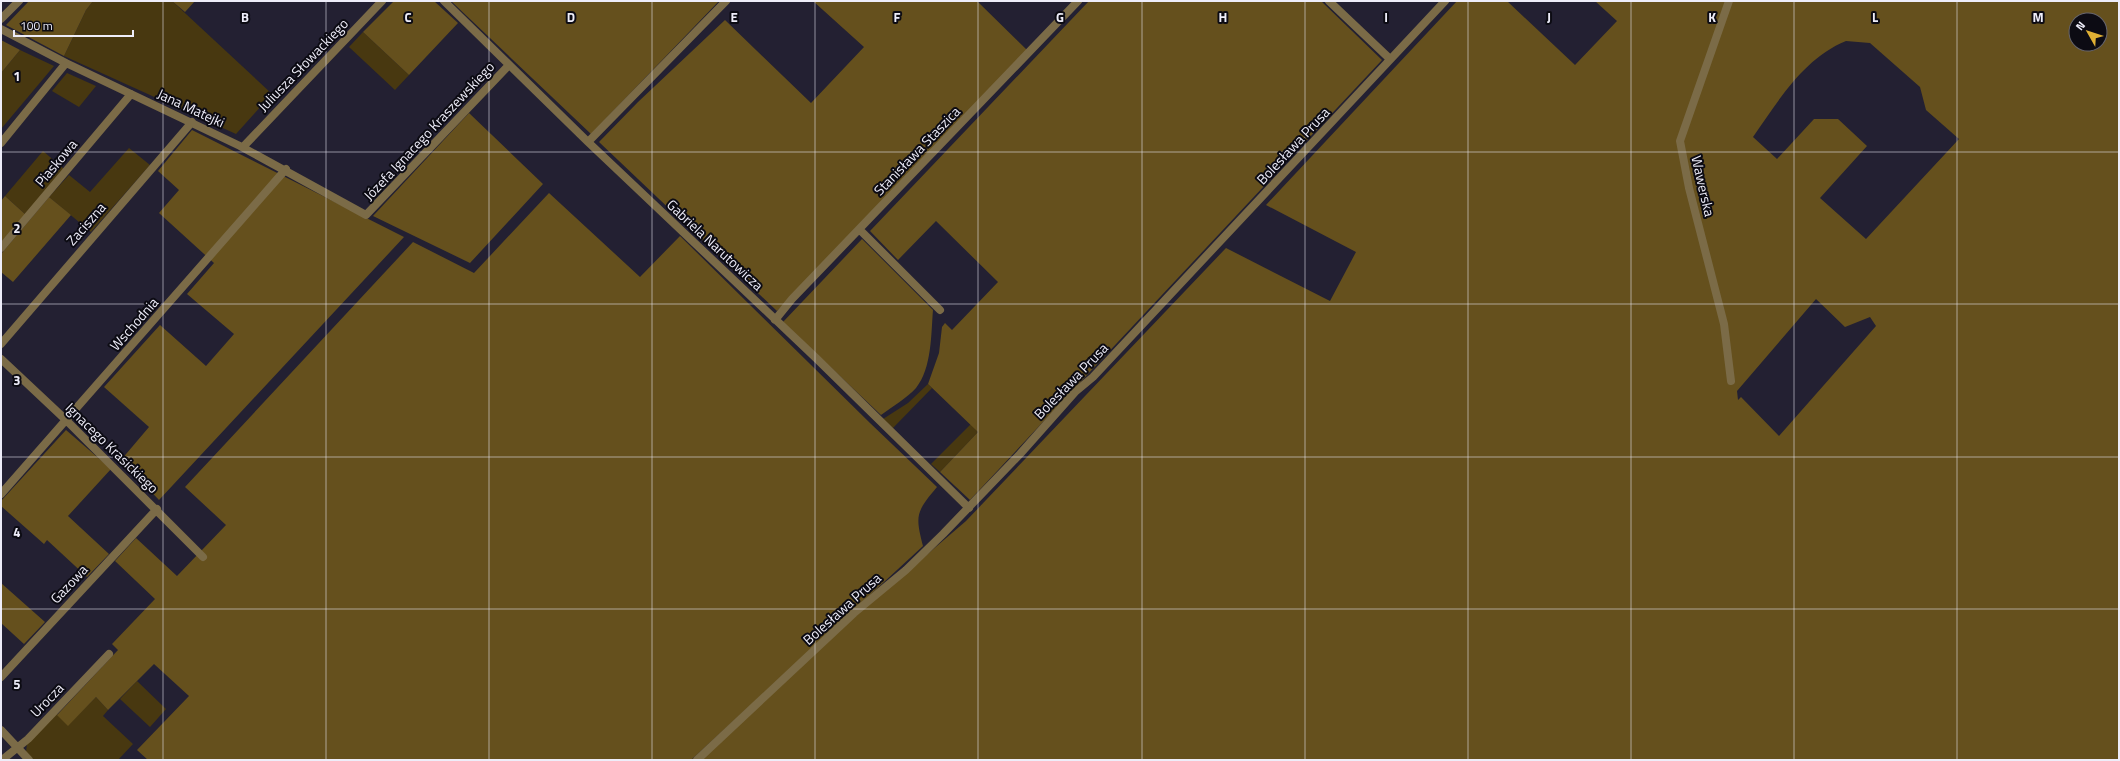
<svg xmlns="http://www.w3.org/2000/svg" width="2120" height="761" font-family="'Titillium Web',sans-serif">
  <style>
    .green { fill: #483810 }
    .forest { fill: #65501d; fill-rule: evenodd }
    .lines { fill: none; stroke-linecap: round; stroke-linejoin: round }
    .street { stroke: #7b6b47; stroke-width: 8 }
    .grid { fill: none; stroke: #eeedf9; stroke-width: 1; stroke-opacity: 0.55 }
    .labels { text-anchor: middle; stroke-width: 4; stroke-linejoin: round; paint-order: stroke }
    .street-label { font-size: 14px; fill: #eeedf9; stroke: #0c0b13 }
    .grid-label { font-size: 13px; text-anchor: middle; font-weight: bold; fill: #eeedf9; stroke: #0c0b13; stroke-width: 4; stroke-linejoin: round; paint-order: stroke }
  </style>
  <rect width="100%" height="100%" fill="#232032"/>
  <path class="green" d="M93,1H172L272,94L236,134L64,56L86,10Z
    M363,32L409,75L395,90L349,47Z
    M20,50L54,66L1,129V73Z
    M67,73L96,86L79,107L52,91Z
    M129,148L150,165L91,232L49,197L69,175L90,192Z
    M43,151L64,169L26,215L5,196Z
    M928,384L932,388L893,428L883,419L908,403Z
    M971,424L978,432L940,472L931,464Z
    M137,681L166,709L150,727L120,699Z
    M96,697L108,710L103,716L133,744L118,760H34L26,752L27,744L56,713L68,725Z"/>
  <path class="forest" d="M29,1H93L86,10L64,56L6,25Z
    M172,1H195L185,12Z
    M394,1H434L458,23L409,75L363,32Z
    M451,1H719L591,134Z
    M813,1H977L1027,50L777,311L599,142L638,102L725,20L811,103L864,47Z
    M1089,1H1321L1382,60L970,500L940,472L978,432L928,384L939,353L942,327L945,323L952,330L998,282L936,221L898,260L870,231Z
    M1457,1H1507L1575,65L1617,21L1595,1H2119V760H701L860,612L966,521L1226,248L1330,301L1356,252L1266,205ZM2076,20H2100V44H2076ZM1846,41L1870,43L1920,87L1926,110L1959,139L1866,239L1820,198L1867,146L1838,119H1814L1777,159L1753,137C1778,101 1804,58 1846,41ZM1816,299L1845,327L1870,317L1876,326L1779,436L1741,397L1738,400L1737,391Z
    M1,40L20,50L1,73Z
    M469,113L543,184L470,263L373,216Z
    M192,130L404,237L159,500L121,460L149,427L104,387L160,325L206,366L234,334L187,294L214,263L159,213L179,190L158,171Z
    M549,193L640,277L680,236L870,423L937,487C916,512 915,515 923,546L691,760H148L137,750L189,696L154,664L108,710L96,697L68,726L57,715L118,650L112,644L155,599L115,561L136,538L177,576L226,525L185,487L413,242L474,273Z
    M5,196L26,215L1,242V201Z
    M49,197L71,215L13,282L1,272V254Z
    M862,239L933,310C931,334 932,368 916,388C907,398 892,407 881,415L783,322Z
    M66,430L111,469L68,516L109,554L87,577L47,540L44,544L1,506V501Z
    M1,583L45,622L24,644L1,623Z"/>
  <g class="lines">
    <path class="street" d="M444,1L588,142L816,358L969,508
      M1329,1L1390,59
      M1729,1L1680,141L1689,188L1724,324L1731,381
      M1,19L19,1
      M1,29L66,63L240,146L366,215L509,65
      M588,142L726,1
      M1,143L66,63
      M243,147L382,1
      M860,230L940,310
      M1,248L131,94
      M775,320L792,299L1078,1
      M1,344L192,122
      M1,359L66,420L203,557
      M1,494L286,169
      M1,677L157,509
      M1,730L29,760
      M2,760L28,739L109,654
      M697,760L854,613L906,570L943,534L1020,454L1075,392L1093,377L1445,1"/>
  </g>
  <path class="grid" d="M163,1V760M326,1V760M489,1V760M652,1V760M815,1V760M978,1V760M1142,1V760M1305,1V760M1468,1V760M1631,1V760M1794,1V760M1957,1V760M1,152H2119M1,304H2119M1,457H2119M1,609H2119"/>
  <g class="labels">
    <g class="street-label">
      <text transform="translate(303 65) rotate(-46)" y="5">Juliusza Słowackiego</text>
      <text transform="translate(191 108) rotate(25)" y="5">Jana Matejki</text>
      <text transform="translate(429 131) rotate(-47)" y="5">Józefa Ignacego Kraszewskiego</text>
      <text transform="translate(1293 146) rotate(-47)" y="5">Bolesława Prusa</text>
      <text transform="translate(917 151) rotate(-46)" y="5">Stanisława Staszica</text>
      <text transform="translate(56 163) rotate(-50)" y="5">Piaskowa</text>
      <text transform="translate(1703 186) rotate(77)" y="5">Wawerska</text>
      <text transform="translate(86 224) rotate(-49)" y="5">Zaciszna</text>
      <text transform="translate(715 245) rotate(43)" y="5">Gabriela Narutowicza</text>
      <text transform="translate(134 324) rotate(-49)" y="5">Wschodnia</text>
      <text transform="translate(1071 381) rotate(-46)" y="5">Bolesława Prusa</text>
      <text transform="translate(112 448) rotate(44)" y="5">Ignacego Krasickiego</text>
      <text transform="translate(69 584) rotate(-47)" y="5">Gazowa</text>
      <text transform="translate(842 609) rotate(-42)" y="5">Bolesława Prusa</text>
      <text transform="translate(47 700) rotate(-46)" y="5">Urocza</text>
    </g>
  </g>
  <g class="grid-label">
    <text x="245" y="22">B</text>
    <text x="408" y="22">C</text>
    <text x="571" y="22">D</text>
    <text x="734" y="22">E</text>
    <text x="897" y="22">F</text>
    <text x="1060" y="22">G</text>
    <text x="1223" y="22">H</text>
    <text x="1386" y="22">I</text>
    <text x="1549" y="22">J</text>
    <text x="1712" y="22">K</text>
    <text x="1875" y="22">L</text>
    <text x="2038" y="22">M</text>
    <text x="17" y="81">1</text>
    <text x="17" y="233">2</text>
    <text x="17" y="385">3</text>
    <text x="17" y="537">4</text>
    <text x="17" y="689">5</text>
  </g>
  <rect width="2120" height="761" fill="none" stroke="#eeedf9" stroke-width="4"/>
  <g transform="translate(2088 32) rotate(309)"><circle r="19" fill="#0c0b13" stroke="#66656f"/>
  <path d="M0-3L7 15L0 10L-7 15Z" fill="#e0b034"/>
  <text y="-6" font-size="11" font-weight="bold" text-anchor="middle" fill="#eeedf9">N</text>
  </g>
  <path d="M14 30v6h119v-6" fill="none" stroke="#eeedf9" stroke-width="2"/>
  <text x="20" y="30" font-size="12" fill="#eeedf9" stroke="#0c0b13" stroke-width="3" paint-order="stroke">100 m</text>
</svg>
